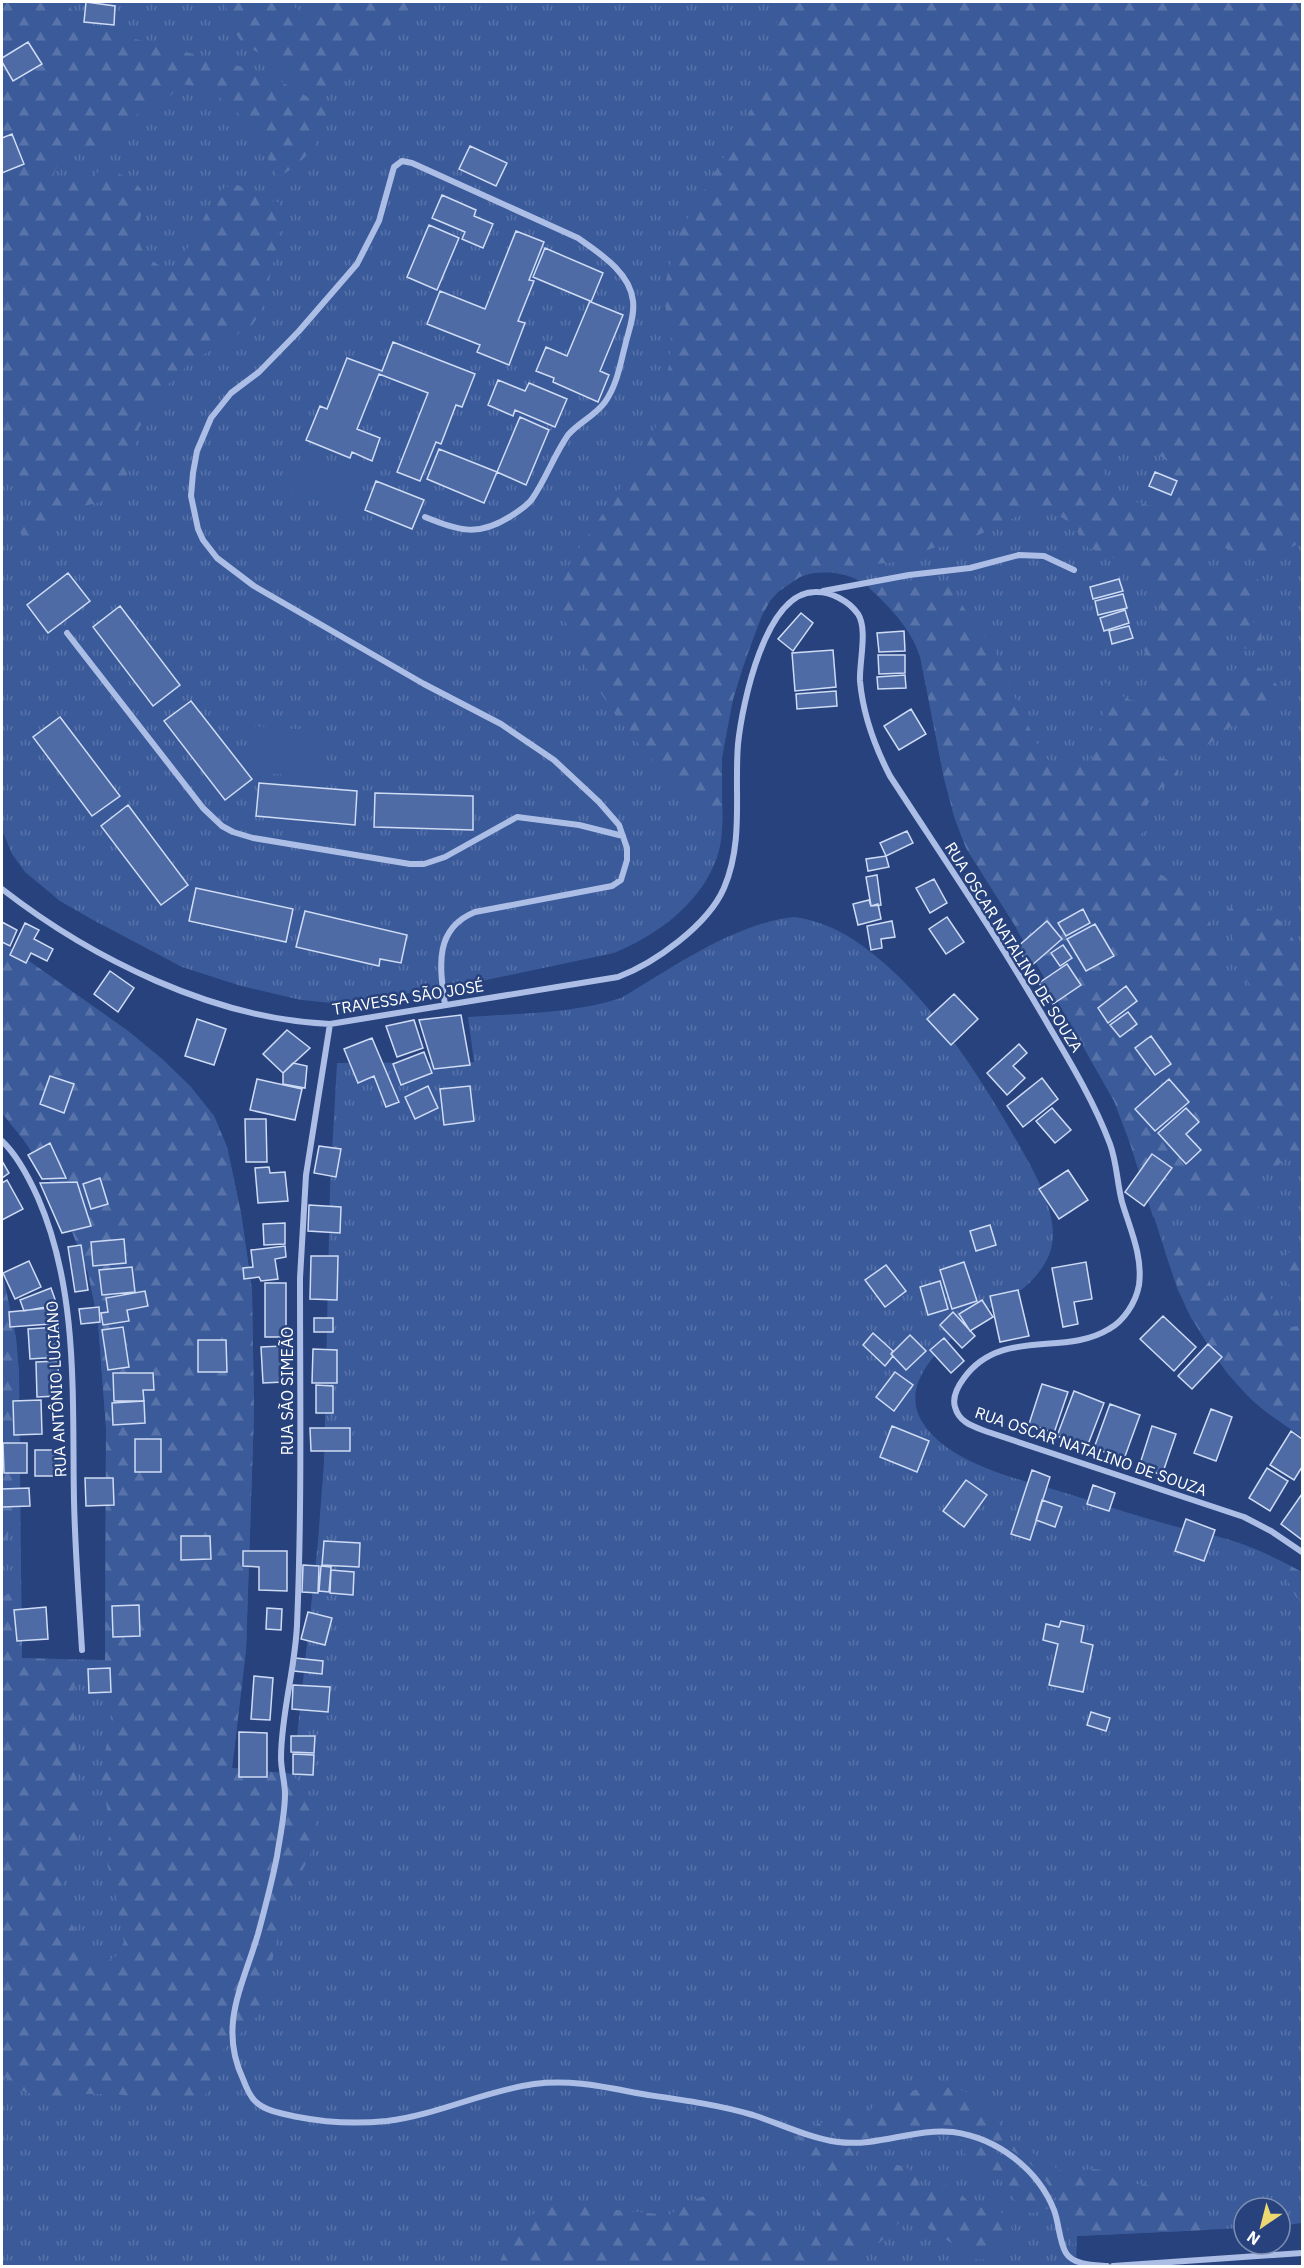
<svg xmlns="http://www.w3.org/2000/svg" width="1304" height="2268" font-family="'IBM Plex Sans',sans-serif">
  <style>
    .grass { fill: url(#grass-tufts) }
    .forest { fill: url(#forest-firs); fill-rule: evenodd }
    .pitch { fill: #3a5a9a }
    .building { fill: #4f6ba5; stroke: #cedbf4; stroke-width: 1.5 }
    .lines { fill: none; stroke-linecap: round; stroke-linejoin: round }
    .street { stroke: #acbee5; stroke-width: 6 }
    .labels { text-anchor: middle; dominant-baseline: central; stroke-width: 5; stroke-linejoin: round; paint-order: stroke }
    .street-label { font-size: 16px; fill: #fff; stroke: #27427d }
  </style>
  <defs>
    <pattern id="grass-tufts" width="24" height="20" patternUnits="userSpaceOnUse" patternTransform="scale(1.5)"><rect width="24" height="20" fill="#3a5a9a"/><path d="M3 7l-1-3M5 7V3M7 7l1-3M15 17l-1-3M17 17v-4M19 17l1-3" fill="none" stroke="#5873a9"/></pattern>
    <pattern id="forest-firs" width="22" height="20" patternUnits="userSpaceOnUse" patternTransform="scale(1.5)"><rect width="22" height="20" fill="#3a5a9a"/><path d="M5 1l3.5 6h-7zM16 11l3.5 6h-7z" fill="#5873a9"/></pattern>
  </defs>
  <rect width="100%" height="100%" fill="#27427d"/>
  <path class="grass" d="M2,2H1302V1437L1252,1400L1227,1373L1191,1318L1177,1288L1129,1140L1114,1101L1014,924L966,848L954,816L944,778L920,656C911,628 890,603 866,585C849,573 825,569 805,575C792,579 778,589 769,602C762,613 758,626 753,639C739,677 726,717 722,757C719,793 729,832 714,865C696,907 655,936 614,953L472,983L361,1001L332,1003L301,1000L241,986L182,967L93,920L60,901L25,872L12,854L2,830Z
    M794,917C816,920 836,928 854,940C881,958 907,983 927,1007C962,1049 991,1096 1018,1143C1032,1168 1048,1195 1052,1223C1054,1235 1053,1245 1049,1255C1044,1267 1035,1278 1026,1286C1018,1293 1007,1297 998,1303C965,1325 895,1374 921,1420C947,1465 1023,1480 1069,1494C1104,1505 1139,1517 1174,1526C1192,1531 1210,1534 1227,1539C1254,1547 1278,1559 1302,1572V2223L1280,2226V2208H1244V2228L1077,2236L1076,2266H2V1271L16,1338L19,1373L22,1658L105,1660L106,1428L98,1321L88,1273L64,1211L46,1173L23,1139L2,1113V942L128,1031L162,1059L190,1086L214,1116L227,1147L241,1213L252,1290L254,1412L246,1650L232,1768L293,1774L318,1541L324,1462L330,1188L337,1063L474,1062L468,1017C518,1013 573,1014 621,998C672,968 735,923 794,917Z"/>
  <path class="forest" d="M2,2H68L78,24L266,73L327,108C329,135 302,166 278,177C270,166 266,152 258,140C239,110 218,89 182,84L166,100L141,110L122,131L107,134C106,146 101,152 89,156L76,149C62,157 55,166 52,181C72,184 85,181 103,169C180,189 120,219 144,252C149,260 159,265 166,270L178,263L195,237L215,194L226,187L238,185L266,201L278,202L281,211L275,256L261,311L253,324L226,342L193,360L163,389L139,428L127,475L123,489L117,497L85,506H70L62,509L45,526L38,544L26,550C24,541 19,530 21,521C25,502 45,504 33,477L10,475L2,481Z
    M226,2H285L308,15L321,2H423L400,15L364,52L329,82L325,98L311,95L297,80L271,59L244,45L229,25Z
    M777,2H1302V542C1294,545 1286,551 1277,555C1257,563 1218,550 1205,533L1198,553L1205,572C1229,563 1245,564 1263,585L1261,600L1250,617L1261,632L1262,640L1257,648L1251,651L1244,648L1230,628L1224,629C1218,647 1229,655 1221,675C1228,674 1233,670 1239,667C1258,660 1269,674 1279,688C1272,714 1245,718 1225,730C1216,736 1211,746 1199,748C1185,751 1174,745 1161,745L1158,751L1161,758L1172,761L1178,771C1176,787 1162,783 1153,795C1137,816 1140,860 1163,876C1170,881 1180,882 1189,885C1193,903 1207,914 1213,930C1223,955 1220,997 1252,1004L1254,998L1240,964L1227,918L1228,910L1235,905C1276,908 1284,921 1302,955V1178L1297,1171L1290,1149C1284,1154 1284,1160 1279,1165C1276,1168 1256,1171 1250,1173L1248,1181C1255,1189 1259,1195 1259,1207C1225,1243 1218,1188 1183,1198C1175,1215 1175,1224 1153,1217L1129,1140L1114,1101L1014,924L966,848L954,816L944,778L920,656C910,628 891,608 869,588L946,582L1001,661L1011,689L1039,748L1046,758L1052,763L1060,766L1084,764L1093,757L1107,697L1103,683C1113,684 1117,694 1126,698C1133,702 1138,701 1143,696C1163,676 1150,667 1142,645C1148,634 1157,631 1161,623C1169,604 1143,595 1145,571L1089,548L1081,539L1074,525L1051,511L1034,506L1003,524L956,545L933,548L896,562L865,565L846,575L830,572L812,573L800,577L778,592L770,601L761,617L743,666L733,699L722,758V824L656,764L618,719L591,678L565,621L559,595L565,573L574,556L639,461L655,429L669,366L671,336L665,304V284L671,261L680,231L746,120L777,54ZM1137,448L1150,449L1166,460L1159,505C1142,509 1110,491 1105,475C1103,471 1103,465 1102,461L1121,450Z
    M2,942L128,1031L162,1059L190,1086L214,1116L227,1147L241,1213L252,1290L254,1412L246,1650L232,1768L293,1774L313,1806L316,1831L309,1858L284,1904L264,2001L255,2019L221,2052L206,2094L194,2102L151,2100L117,2094H81L60,2098L39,2096L23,2091L2,2075V1598L13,1590L21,1588L22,1658L76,1660L73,1710L77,1738L73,1770L87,1803L75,1851L61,1890L70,1921L92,1960L99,1966L118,1955L124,1942L116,1897L106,1859L110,1828L105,1796L100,1780L106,1747L114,1722L105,1660L106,1428L98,1321L88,1273L64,1211L46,1173L23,1139L2,1113Z
    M1178,1246L1193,1249L1198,1255L1201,1272L1206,1281L1217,1287L1227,1301L1235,1304L1259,1290H1267L1282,1320L1292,1327L1302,1325V1437C1285,1425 1265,1413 1250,1398C1209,1357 1184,1307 1165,1252Z
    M1302,1246V1296L1285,1281L1284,1257L1293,1249Z
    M2,1271L16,1338L19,1373L20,1525L8,1534L7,1556L2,1555Z
    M1277,1559L1302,1572V1601L1296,1597L1287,1579L1277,1568Z
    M927,2086C938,2087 950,2087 961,2090C982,2096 1002,2117 1003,2138L1023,2147L1061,2171C1087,2177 1095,2155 1120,2186C1168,2176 1175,2207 1208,2230L1077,2236L1076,2249C1067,2239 1068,2228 1064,2216C1058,2201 1049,2183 1039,2172C1017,2148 965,2122 933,2125C908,2126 885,2137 861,2139C844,2140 827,2135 812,2129L816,2125L828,2120L855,2118L888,2099Z
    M792,2132C817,2145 826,2148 854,2148L856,2154L855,2167L863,2175L876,2179L889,2165C908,2163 916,2174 922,2190C926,2189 932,2186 936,2185C952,2183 967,2198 974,2210C978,2209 983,2206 988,2206C1001,2206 1019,2229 1010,2241C1004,2249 990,2255 982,2260L975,2259C962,2251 917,2217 905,2220C895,2223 889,2235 880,2242C868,2250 857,2256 846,2266H498C510,2238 522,2214 553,2204L669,2215L693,2200L707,2195L738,2203L780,2229L799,2232L807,2228L818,2214L822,2205V2195L820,2184L810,2163L804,2146Z
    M956,2139C1000,2148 1029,2168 1049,2208L1035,2213L1020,2211L1017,2202L1006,2189L995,2170L987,2174H975C970,2161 963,2151 956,2139Z"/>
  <path class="pitch" d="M304,452L366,476L352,513L289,489Z
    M250,726L325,731L322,777L248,772Z"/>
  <path class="building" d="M86,2L115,6L114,25L84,22Z
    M28,42L42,64L13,81L2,62V58Z
    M12,134L24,164L2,173V138Z
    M470,146L507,163L496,186L459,169Z
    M442,195L476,210L474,216L493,224L483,248L462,239L465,232L432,218Z
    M429,225L459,238L437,290L407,277Z
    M516,231L544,242L529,280L534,281L518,321L525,323L509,365L477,352L480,345L427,324L440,291L485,309Z
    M545,248L603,273L591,302L623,315L600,371L609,375L598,402L553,382L554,378L536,371L546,347L567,356L590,301L533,277Z
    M393,342L475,374L462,407L456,405L441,444L436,442L420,481L397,472L428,393L379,374L357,429L380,438L372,461L352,452L350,458L306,440L320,406L327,409L347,358L382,371Z
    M498,380L525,391L529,383L567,399L555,427L515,410L513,416L488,405Z
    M520,417L549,430L526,485L497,472Z
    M439,449L497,472L484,503L427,479Z
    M1155,472L1177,481L1171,495L1149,486Z
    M376,481L424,500L412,529L365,510Z
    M68,573L90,601L48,633L27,605Z
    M1119,579L1123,591L1093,599L1090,587Z
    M1123,594L1127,608L1098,615L1095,601Z
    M120,606L180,685L153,706L93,627Z
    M1125,610L1129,623L1104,631L1100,618Z
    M801,613L813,623L793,651L778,639Z
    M1129,626L1133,638L1112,644L1109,631Z
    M904,631L905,651L879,652L877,633Z
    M833,650L836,687L795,691L792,653Z
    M878,655H905V673L879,674Z
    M905,675L906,688L878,689L877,677Z
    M836,691L837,706L797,709L796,694Z
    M191,701L252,779L225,800L164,721Z
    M911,709L926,734L899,750L884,726Z
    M60,717L120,796L92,816L33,737Z
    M259,783L357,791L355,825L256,816Z
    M375,793L473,796V830L374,827Z
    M128,805L188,885L161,905L101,826Z
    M907,831L913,843L886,856L880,843Z
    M886,856L889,867L868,871L866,859Z
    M877,875L881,905L871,906L866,877Z
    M934,879L947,903L930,913L916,888Z
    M196,888L293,909L286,942L189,921Z
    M869,900L871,906L878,904L881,919L858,925L853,904Z
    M1083,909L1090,923L1066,936L1058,923Z
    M305,911L407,935L401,963L380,959L379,966L296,947Z
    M947,917L964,942L946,954L929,929Z
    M892,921L895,937L881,939L882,948L871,950L867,926Z
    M1047,921L1062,939L1031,966L1016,948Z
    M2,922L17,930L10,946L2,942Z
    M25,923L39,930L34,939L53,949L47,961L31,953L26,963L10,955Z
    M1095,924L1114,956L1086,971L1067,939Z
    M1063,945L1072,958L1060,966L1051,953Z
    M1067,964L1081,985L1053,1004L1039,983Z
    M110,971L134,988L118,1012L94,994Z
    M1126,986L1137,1001L1108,1023L1098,1008Z
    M954,994L978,1019L951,1045L927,1019Z
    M1128,1012L1137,1024L1120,1037L1110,1025Z
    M461,1015L470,1065L434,1069L419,1020Z
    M197,1019L226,1029L214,1065L185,1056Z
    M414,1020L423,1048L397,1057L386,1026Z
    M287,1030L310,1048L283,1073L263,1054Z
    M1151,1036L1171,1064L1155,1075L1135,1048Z
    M372,1038L399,1102L386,1107L374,1076L358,1083L344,1049Z
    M1019,1044L1027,1053L1013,1066L1025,1078L1007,1095L987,1073Z
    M424,1052L432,1073L401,1085L393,1064Z
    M293,1063L307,1066L305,1088L283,1084V1073Z
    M50,1076L74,1084L64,1113L40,1104Z
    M1042,1078L1058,1099L1023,1127L1007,1106Z
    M257,1079L302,1089L295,1120L250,1110Z
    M1169,1079L1189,1102L1155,1131L1135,1109Z
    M428,1086L438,1108L415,1119L405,1097Z
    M470,1086L474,1121L444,1125L440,1089Z
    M1052,1108L1071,1130L1055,1143L1036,1121Z
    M1186,1108L1199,1122L1186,1134L1201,1150L1186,1164L1158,1133Z
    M245,1119H266L267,1162H246Z
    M50,1143L66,1178L42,1179L28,1155Z
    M319,1146L341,1149L336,1177L314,1173Z
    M1152,1154L1172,1168L1144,1206L1125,1192Z
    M2,1161L9,1173L2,1178Z
    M269,1167L270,1173L285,1172L288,1201L258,1203L255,1168Z
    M1068,1170L1088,1200L1059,1219L1039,1189Z
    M100,1178L108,1204L91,1209L83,1184Z
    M7,1180L23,1209L2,1220V1183Z
    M77,1182L91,1226L62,1233L40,1183Z
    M309,1205L341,1207L340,1233L308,1231Z
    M285,1223V1244L264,1245L263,1224Z
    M990,1225L996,1245L976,1251L970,1231Z
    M124,1239L126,1263L93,1266L91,1242Z
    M81,1245L88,1290L75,1292L68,1247Z
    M285,1246L286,1257L275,1259L278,1279L261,1281L259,1277L244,1279L243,1268L253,1267L251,1250Z
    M311,1256H338L337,1300L310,1299Z
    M29,1261L41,1287L15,1299L3,1273Z
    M964,1262L977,1301L952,1309L940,1270Z
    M1086,1262L1092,1299L1074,1302L1078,1324L1063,1327L1052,1268Z
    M886,1265L906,1291L885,1307L865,1280Z
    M132,1267L135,1292L102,1295L99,1270Z
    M940,1281L948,1309L928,1315L920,1287Z
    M265,1283H286V1337H265Z
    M51,1288L57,1305L24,1311L20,1300Z
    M1018,1290L1029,1336L1000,1342L990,1296Z
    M145,1291L148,1306L127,1310L129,1321L103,1325L101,1313L108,1312L106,1298Z
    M982,1300L993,1317L970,1331L959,1314Z
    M99,1307L100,1322L81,1324L79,1309Z
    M49,1308L50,1324L10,1327L9,1312Z
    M953,1312L975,1336L962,1348L940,1325Z
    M1163,1316L1196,1347L1174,1371L1140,1339Z
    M314,1318H333V1332H314Z
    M58,1327L60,1357L30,1359L28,1329Z
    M123,1327L129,1367L108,1370L102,1330Z
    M873,1333L893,1351L891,1354L893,1356L885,1366L863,1345Z
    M910,1335L926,1351L906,1370L891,1354Z
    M944,1338L964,1361L951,1373L930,1350Z
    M198,1340H226L227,1372H198Z
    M1208,1344L1222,1357L1192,1389L1178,1376Z
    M282,1346L284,1382L263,1383L261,1347Z
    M313,1349L337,1350V1383H312Z
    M58,1361L59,1396L37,1397L36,1362Z
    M895,1372L913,1385L894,1411L876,1397Z
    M113,1373H153L154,1390H143L144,1401H114Z
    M1042,1384L1068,1392L1054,1433L1029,1424Z
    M316,1385L333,1386V1413H316Z
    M1074,1391L1104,1403L1087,1447L1057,1436Z
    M41,1400L42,1434L14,1435L13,1401Z
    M144,1401L145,1423L113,1425L112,1403Z
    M1110,1404L1140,1415L1124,1459L1094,1448Z
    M1211,1409L1232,1417L1216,1461L1194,1453Z
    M892,1426L929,1441L917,1472L880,1457Z
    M1152,1426L1176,1434L1162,1475L1139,1467Z
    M310,1428H350V1451H311Z
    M1291,1431L1302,1439V1467L1294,1480L1270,1465Z
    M135,1439H161V1472H135Z
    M3,1443H27V1473H4Z
    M35,1450H59L60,1476H35Z
    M1267,1468L1288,1481L1270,1511L1249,1498Z
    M1032,1470L1050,1477L1030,1540L1011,1534Z
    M85,1478H113L114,1505L86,1506Z
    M966,1480L987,1495L964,1527L943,1511Z
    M1093,1485L1115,1493L1109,1511L1087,1504Z
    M29,1488L30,1506L2,1507V1489Z
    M1302,1494V1537L1301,1539L1281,1524Z
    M1042,1500L1062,1507L1055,1527L1036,1520Z
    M1186,1519L1215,1530L1204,1561L1175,1551Z
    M181,1536H210L211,1559L181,1560Z
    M324,1541L360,1543L359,1567L322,1565Z
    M243,1551H287V1591L259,1590V1567L243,1566Z
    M303,1565L319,1566L318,1593L302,1592Z
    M321,1566L331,1567L329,1592L319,1591Z
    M331,1570L354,1572L353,1595L330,1593Z
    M139,1605L140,1636L113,1637L112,1606Z
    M46,1607L48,1639L17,1641L14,1610Z
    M267,1608L282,1609L281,1630L266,1629Z
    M308,1612L332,1618L325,1645L301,1639Z
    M1061,1621L1084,1626L1081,1642L1093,1645L1083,1692L1049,1685L1058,1644L1043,1640L1046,1624L1059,1627Z
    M295,1658L323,1661L322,1674L294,1671Z
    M110,1668L111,1692L89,1693L88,1669Z
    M254,1676L273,1678L270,1720L251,1719Z
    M293,1685L330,1687L328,1712L292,1709Z
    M1091,1712L1110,1718L1106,1731L1087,1725Z
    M239,1732L267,1733V1777H239Z
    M291,1736H315L314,1753L291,1752Z
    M293,1754L314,1755L313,1775L293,1774Z"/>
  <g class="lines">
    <path class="street" d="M425,517C460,531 478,537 511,516C519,511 527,506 532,499C546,479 554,455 568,435C579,422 595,416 605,402C617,385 620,365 625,346C628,332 635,316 633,301C630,272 599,253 578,238L412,163L402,161L394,167L379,221L357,264L299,331L259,372L231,393L211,418L197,451L193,473L191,496L198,529L203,540L217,558L254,586L424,684L501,724L554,760L599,802L619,825L627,848V860L621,880L612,886L475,912C433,929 440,968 445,1005
      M823,591L909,575L970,568L1019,555L1044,556L1074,570
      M67,633L203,808L222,826L233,832L253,838L410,864H424L445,857L517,817L579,825L623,836
      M2,889C92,959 214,1019 330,1024L618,977C655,963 708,925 724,888C744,841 734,793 738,744C742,705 765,592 815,592C830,591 849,601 858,614C868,629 859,663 860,681C863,715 875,747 890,776C944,859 1001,942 1050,1028C1072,1065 1095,1104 1110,1144C1117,1163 1117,1183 1122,1202C1130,1229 1143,1256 1139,1285C1136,1302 1124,1321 1109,1329C1064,1357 1001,1327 964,1378C958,1386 952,1397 955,1407C959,1422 972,1426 985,1431L1244,1517L1271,1531L1302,1552
      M330,1024L306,1175L300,1278C300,1394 302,1510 297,1625C295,1670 281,1714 281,1758C281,1770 285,1782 285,1794C285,1814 280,1836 277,1856C272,1882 265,1908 258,1934C243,1985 218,2026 243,2079C246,2087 250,2097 256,2102C267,2112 285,2114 298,2117C328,2123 356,2124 387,2121C437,2115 484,2091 534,2084C575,2079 608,2088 648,2095C683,2100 719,2105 753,2115C781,2124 809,2138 838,2142C879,2147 914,2128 953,2132C997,2138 1038,2169 1054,2210C1059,2223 1059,2241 1066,2253C1073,2265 1094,2265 1107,2266
      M2,1141C18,1156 29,1178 38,1198C79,1292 72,1399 74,1500C75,1550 79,1600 82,1650
      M1113,2266L1302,2253"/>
  </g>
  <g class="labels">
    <g class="street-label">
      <text transform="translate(1014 947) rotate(58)">RUA OSCAR NATALINO DE SOUZA</text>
      <text transform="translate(408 997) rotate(-9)">TRAVESSA SÃO JOSÉ</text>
      <text transform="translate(56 1389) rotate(-93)">RUA ANTÔNIO LUCIANO</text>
      <text transform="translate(287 1391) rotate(-90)">RUA SÃO SIMEÃO</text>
      <text transform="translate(1091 1451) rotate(19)">RUA OSCAR NATALINO DE SOUZA</text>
    </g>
  </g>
  <rect width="1304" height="2268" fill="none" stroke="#ffffff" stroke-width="6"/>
  <g transform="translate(1262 2226) rotate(215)"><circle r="28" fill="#27427d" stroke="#7d8eb1" stroke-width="1.5"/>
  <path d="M0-4.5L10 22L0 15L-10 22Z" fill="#edd871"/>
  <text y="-9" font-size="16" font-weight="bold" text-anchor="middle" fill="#ffffff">N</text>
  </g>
</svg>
